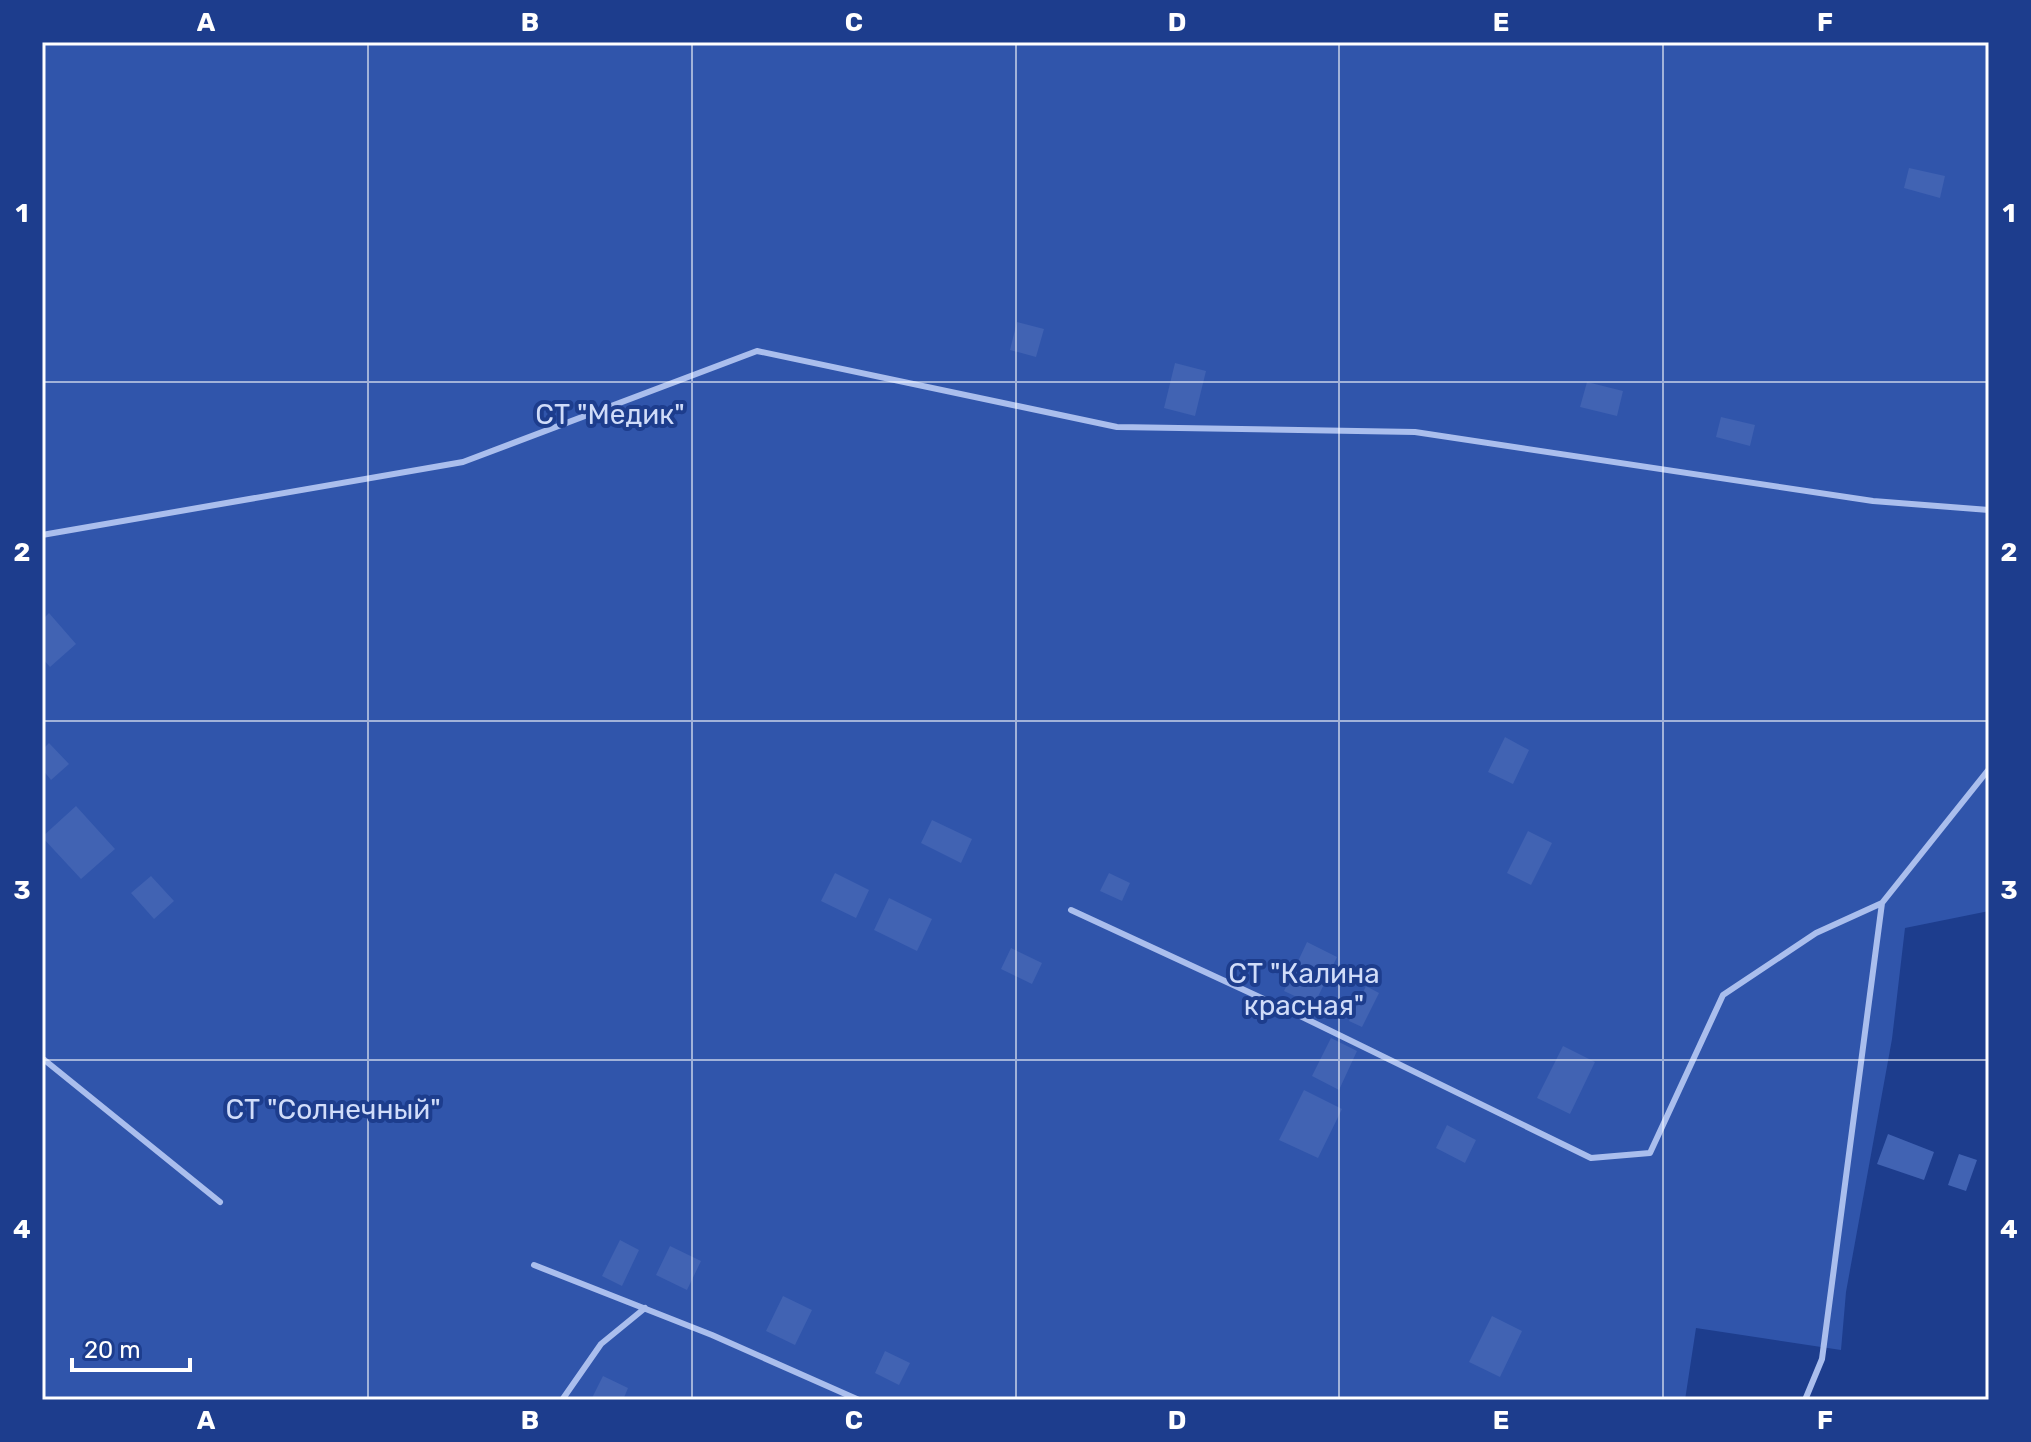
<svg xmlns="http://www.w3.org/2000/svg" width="2031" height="1442" font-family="Rubik,sans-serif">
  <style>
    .green { fill: #3055ab }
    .building { fill: #4163b3 }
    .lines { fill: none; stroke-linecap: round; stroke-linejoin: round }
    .service { stroke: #aabeed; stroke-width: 6 }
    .grid { fill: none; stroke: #fff; stroke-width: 2; stroke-opacity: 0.55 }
    .labels { text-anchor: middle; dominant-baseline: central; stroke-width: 8; stroke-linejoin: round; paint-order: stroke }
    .park-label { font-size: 28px; fill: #d0dcf9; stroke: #1d3d8d }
    .neatline { fill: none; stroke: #fff; stroke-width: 3 }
    .grid-label { font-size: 26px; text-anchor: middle; font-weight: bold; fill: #fff }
  </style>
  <rect width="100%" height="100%" fill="#1d3d8d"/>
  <path class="green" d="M42,42H1989V911L1905,928L1892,1039L1846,1292L1841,1350L1696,1328L1685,1400H42Z"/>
  <path class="building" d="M1909,168L1945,176L1940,198L1904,188Z
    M1017,322L1044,329L1036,357L1010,350Z
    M1175,363L1206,371L1195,416L1164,408Z
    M1587,382L1623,391L1617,416L1580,407Z
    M1721,417L1755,425L1750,446L1716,437Z
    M49,613L76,644L50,667L42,658V620Z
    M1505,737L1529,750L1513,784L1488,772Z
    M49,743L69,764L51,780L42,769V750Z
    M76,806L115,849L81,879L42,837Z
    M932,820L972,839L961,863L921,843Z
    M1528,831L1552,843L1531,885L1507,873Z
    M835,873L869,890L856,918L821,901Z
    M1109,873L1130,883L1122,901L1100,891Z
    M151,876L174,901L154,919L131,893Z
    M889,898L932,919L917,951L874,930Z
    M1307,942L1337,957L1314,1005L1284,991Z
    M1011,948L1042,963L1032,984L1001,969Z
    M1366,986L1379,993L1362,1027L1349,1021Z
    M1331,1038L1357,1051L1339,1090L1312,1076Z
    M1563,1046L1595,1062L1570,1114L1537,1098Z
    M1304,1090L1342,1109L1318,1158L1279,1140Z
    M1447,1125L1476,1140L1465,1163L1436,1148Z
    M1888,1134L1934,1152L1924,1180L1877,1164Z
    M1959,1154L1977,1160L1966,1191L1948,1185Z
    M620,1240L639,1250L622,1286L602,1276Z
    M670,1246L701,1261L687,1290L656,1275Z
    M783,1296L812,1310L795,1345L766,1331Z
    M1492,1316L1522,1331L1500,1377L1469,1362Z
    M885,1351L910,1363L899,1385L875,1373Z
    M603,1376L628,1388L623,1400H591Z"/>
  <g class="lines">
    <path class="service" d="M42,535L463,462L757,351L1117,427L1415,432L1873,501L1989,510
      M1071,910L1294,1013L1591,1158L1650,1153L1723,995L1816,933L1882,903
      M42,1058L220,1202
      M534,1265L712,1335L859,1400
      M562,1400L601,1344L645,1308
      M1805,1400L1822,1359L1882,903L1989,769"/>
  </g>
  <path class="grid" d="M368,42V1400M692,42V1400M1016,42V1400M1339,42V1400M1663,42V1400M42,382H1989M42,721H1989M42,1060H1989"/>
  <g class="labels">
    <g class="park-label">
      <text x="610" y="414">СТ "Медик"</text>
      <text x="1304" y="973">СТ "Калина<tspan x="1304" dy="32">красная"</tspan></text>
      <text x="333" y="1109">СТ "Солнечный"</text>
    </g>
  </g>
  <rect width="2031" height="1442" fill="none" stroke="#1d3d8d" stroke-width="88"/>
  <path d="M72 1358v12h118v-12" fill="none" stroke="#ffffff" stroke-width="4"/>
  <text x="84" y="1358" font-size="24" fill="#ffffff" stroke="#1d3d8d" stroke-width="6" paint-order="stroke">20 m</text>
  <rect x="44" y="44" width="1943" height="1354" class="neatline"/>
  <g class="grid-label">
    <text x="206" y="31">A</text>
    <text x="530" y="31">B</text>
    <text x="854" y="31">C</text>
    <text x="1177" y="31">D</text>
    <text x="1501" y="31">E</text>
    <text x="1825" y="31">F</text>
    <text x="22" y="222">1</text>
    <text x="2009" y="222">1</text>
    <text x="22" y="561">2</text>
    <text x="2009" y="561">2</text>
    <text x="22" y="899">3</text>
    <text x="2009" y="899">3</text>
    <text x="22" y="1238">4</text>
    <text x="2009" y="1238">4</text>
    <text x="206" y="1429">A</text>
    <text x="530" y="1429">B</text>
    <text x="854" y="1429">C</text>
    <text x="1177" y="1429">D</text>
    <text x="1501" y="1429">E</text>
    <text x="1825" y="1429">F</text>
  </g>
</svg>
